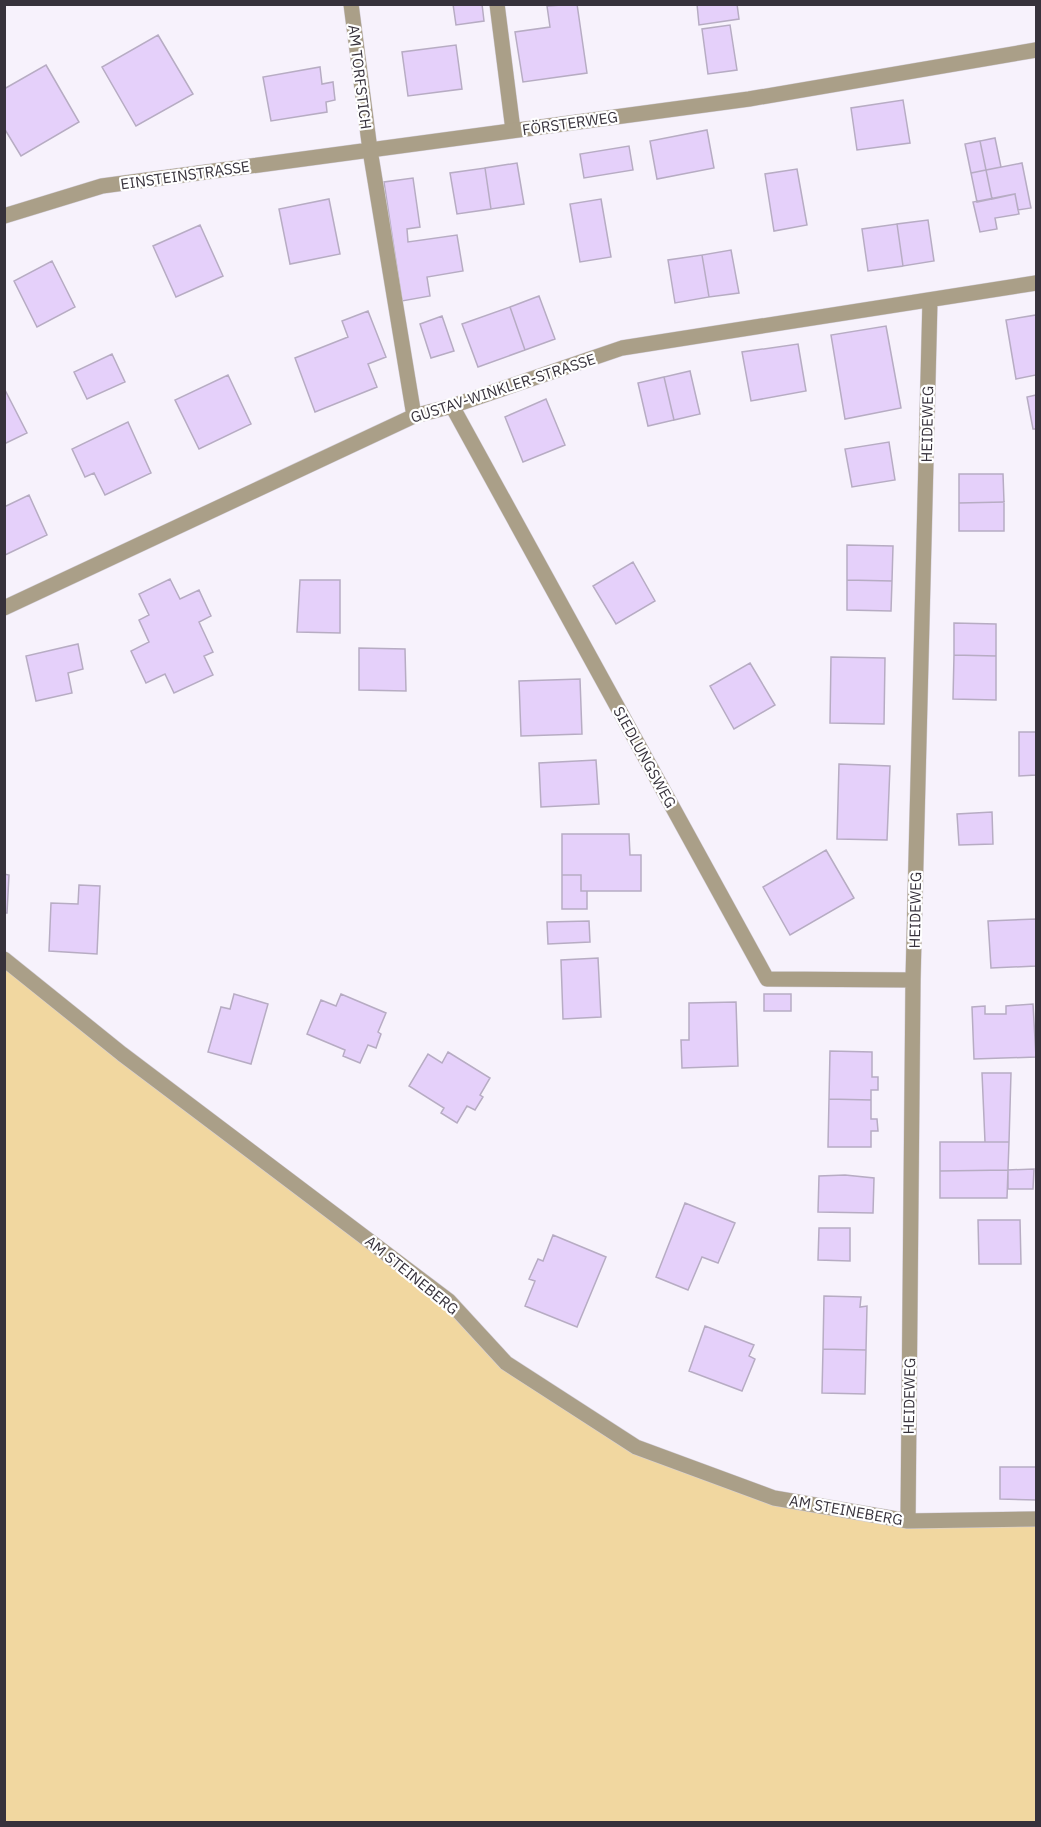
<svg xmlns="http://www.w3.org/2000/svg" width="1041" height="1827" font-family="'IBM Plex Sans',sans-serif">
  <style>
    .green { fill: #f1d7a0 }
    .building { fill: #e5d0fa; stroke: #b7acc3; stroke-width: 1.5 }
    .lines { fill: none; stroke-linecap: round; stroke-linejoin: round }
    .lane-casing { stroke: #d4cfd9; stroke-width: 16 }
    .street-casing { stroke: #d4cfd9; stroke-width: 16 }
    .lane { stroke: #aa9f88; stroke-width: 15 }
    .street { stroke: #aa9f88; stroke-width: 15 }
    .labels { text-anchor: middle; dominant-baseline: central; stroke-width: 4.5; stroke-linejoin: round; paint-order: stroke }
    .street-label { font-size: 15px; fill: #37323c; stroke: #fff }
  </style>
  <rect width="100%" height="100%" fill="#f7f2fc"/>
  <path class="green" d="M4,959L449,1301L506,1363L636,1447L774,1498L908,1521L1036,1519V1822H5Z"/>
  <path class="building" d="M453,4H482L484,21L456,25Z
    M577,4L587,73L523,82L515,32L550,27L547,6Z
    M697,4H737L739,19L699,25Z
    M730,25L737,70L708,74L702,29Z
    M158,35L193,94L136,126L102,67Z
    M456,45L462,89L408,96L402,52Z
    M46,65L79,122L21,156L4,128V89Z
    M320,67L322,84L333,82L335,100L326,102L327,112L271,121L263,77Z
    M903,100L910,143L857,150L851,108Z
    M707,130L714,168L657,179L650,141Z
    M995,138L1001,167L986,170L980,141Z
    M980,141L986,170L971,173L965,144Z
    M629,146L633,170L584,178L580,154Z
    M517,163L524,204L491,209L485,168Z
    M1022,163L1031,208L1018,210L1015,194L992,199L986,170Z
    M485,168L491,209L457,214L450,173Z
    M797,169L807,225L774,231L765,174Z
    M986,170L992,199L977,202L971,173Z
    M413,178L420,227L407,229L408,242L457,235L463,271L427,277L430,296L402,301L384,182Z
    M1015,194L1019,214L995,218L997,229L980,232L973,202Z
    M329,199L340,254L290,264L279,209Z
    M601,199L611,257L580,262L570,204Z
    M928,220L934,261L903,266L897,224Z
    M897,224L903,266L868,271L862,229Z
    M200,225L223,276L176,297L153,246Z
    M731,250L739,293L709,297L702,255Z
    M702,255L709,297L675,303L668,260Z
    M52,261L75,307L37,327L14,281Z
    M539,296L555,339L525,350L510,307Z
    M510,307L525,350L478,367L462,324Z
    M368,311L386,357L368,364L377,387L315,412L295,358L348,337L342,321Z
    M1036,315V375L1016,379L1006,320Z
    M442,316L454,351L431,358L420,324Z
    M886,326L901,408L845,419L831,335Z
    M798,344L806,391L751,401L742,352Z
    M112,354L125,382L87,399L74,372Z
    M690,371L700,414L674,420L664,377Z
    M228,375L251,424L199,449L175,400Z
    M664,377L674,420L648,426L638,383Z
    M4,388L27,433L4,444Z
    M1036,395V429H1033L1027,397Z
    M546,399L565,445L523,462L505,417Z
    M128,422L151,473L105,495L94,473L85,477L72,449Z
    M889,442L895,480L852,487L845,449Z
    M959,474H1003L1004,502L959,503Z
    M29,495L47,535L5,555L4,507Z
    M1004,502V531H959V503Z
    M847,545L893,546L892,581L847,580Z
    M633,562L655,601L616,624L593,586Z
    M170,579L180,599L199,590L211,616L199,622L213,652L204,656L213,675L174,693L165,674L146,683L131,651L149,642L139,620L149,615L139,594Z
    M300,580H340V633L297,632Z
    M847,580L892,581L891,611L847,610Z
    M954,623L996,624V656L954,655Z
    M78,644L83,669L68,673L72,693L36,701L26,656Z
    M359,648L405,649L406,691L359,690Z
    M954,655L996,656V700L953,699Z
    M831,657L885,658L884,724L830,723Z
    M750,663L775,705L734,729L710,686Z
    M580,679L582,734L521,736L519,681Z
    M1019,732H1036V775L1019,776Z
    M596,760L599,804L541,807L539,763Z
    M839,764L890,766L887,840L837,839Z
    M992,812L993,844L959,845L957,814Z
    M562,834H629L630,855H641V891H581V875H562Z
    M826,850L854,898L790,935L763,887Z
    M4,874L9,875L7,913H4Z
    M562,875H581V891H587V909H562Z
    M79,885L100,886L97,954L49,951L51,903L78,904Z
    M1036,919V966L991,968L988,921Z
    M589,921L590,942L548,944L547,922Z
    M598,958L601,1017L563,1019L561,960Z
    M234,994L268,1004L251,1064L208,1052L221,1007L230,1009Z
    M341,994L386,1013L378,1032L381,1034L376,1048L368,1045L360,1063L343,1056L345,1050L307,1034L321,1000L336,1006Z
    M764,994H791V1011H764Z
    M736,1002L738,1066L682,1068L681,1040H689V1003Z
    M1033,1004L1036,1057L974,1059L972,1007L985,1006V1014H1006V1006Z
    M830,1051L872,1052V1077H878V1090H871V1100L829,1099Z
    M448,1052L490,1078L480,1095L483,1097L475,1110L467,1106L457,1123L441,1113L444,1108L409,1086L428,1054L442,1063Z
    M982,1073H1011L1009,1142H985Z
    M829,1099L871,1100V1119H877L878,1131H871V1147H828Z
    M940,1142H1009L1008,1170L940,1171Z
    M1034,1169L1033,1189H1008V1170Z
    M1008,1170L1007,1198H940V1171Z
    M845,1175L874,1178L873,1213L818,1212L819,1176Z
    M685,1203L735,1223L718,1263L702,1257L688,1290L656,1277Z
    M978,1220H1020L1021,1264H979Z
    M819,1228H850V1261L818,1260Z
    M553,1235L606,1257L577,1327L525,1306L535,1281L529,1279L538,1259L543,1261Z
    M824,1296L861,1297L860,1307L867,1306L866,1350L823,1349Z
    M705,1326L754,1345L749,1356L755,1359L742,1391L689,1371Z
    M823,1349L866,1350L865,1394L822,1393Z
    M1000,1467H1036V1500L1000,1499Z"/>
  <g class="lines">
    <g class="lane-casing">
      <path id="lane" d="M497,4L513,130"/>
    </g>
    <g class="street-casing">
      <path id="street" d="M351,4L370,150L414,416
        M4,216L102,186L749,99L1036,50
        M452,406L767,979L913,980
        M4,608L414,416L452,406L622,348L1036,283
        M4,959L122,1054L449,1301L506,1363L636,1447L774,1498L908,1521L1036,1519
        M908,1521L913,980L930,300"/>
    </g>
    <use href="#lane" class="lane"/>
    <use href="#street" class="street"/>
  </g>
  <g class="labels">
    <g class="street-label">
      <text transform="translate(360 77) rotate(83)">AM TORFSTICH</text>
      <text transform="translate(570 123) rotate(-8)">FÖRSTERWEG</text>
      <text transform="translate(185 175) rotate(-8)">EINSTEINSTRASSE</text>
      <text transform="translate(503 388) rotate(-18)">GUSTAV-WINKLER-STRASSE</text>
      <text transform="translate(927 424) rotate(-89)">HEIDEWEG</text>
      <text transform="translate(645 757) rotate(61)">SIEDLUNGSWEG</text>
      <text transform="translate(915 910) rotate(-89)">HEIDEWEG</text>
      <text transform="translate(412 1275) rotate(39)">AM STEINEBERG</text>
      <text transform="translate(909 1396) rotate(-89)">HEIDEWEG</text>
      <text transform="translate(846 1510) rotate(10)">AM STEINEBERG</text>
    </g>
  </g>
  <rect width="1041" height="1827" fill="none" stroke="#37323c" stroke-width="12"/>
</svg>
